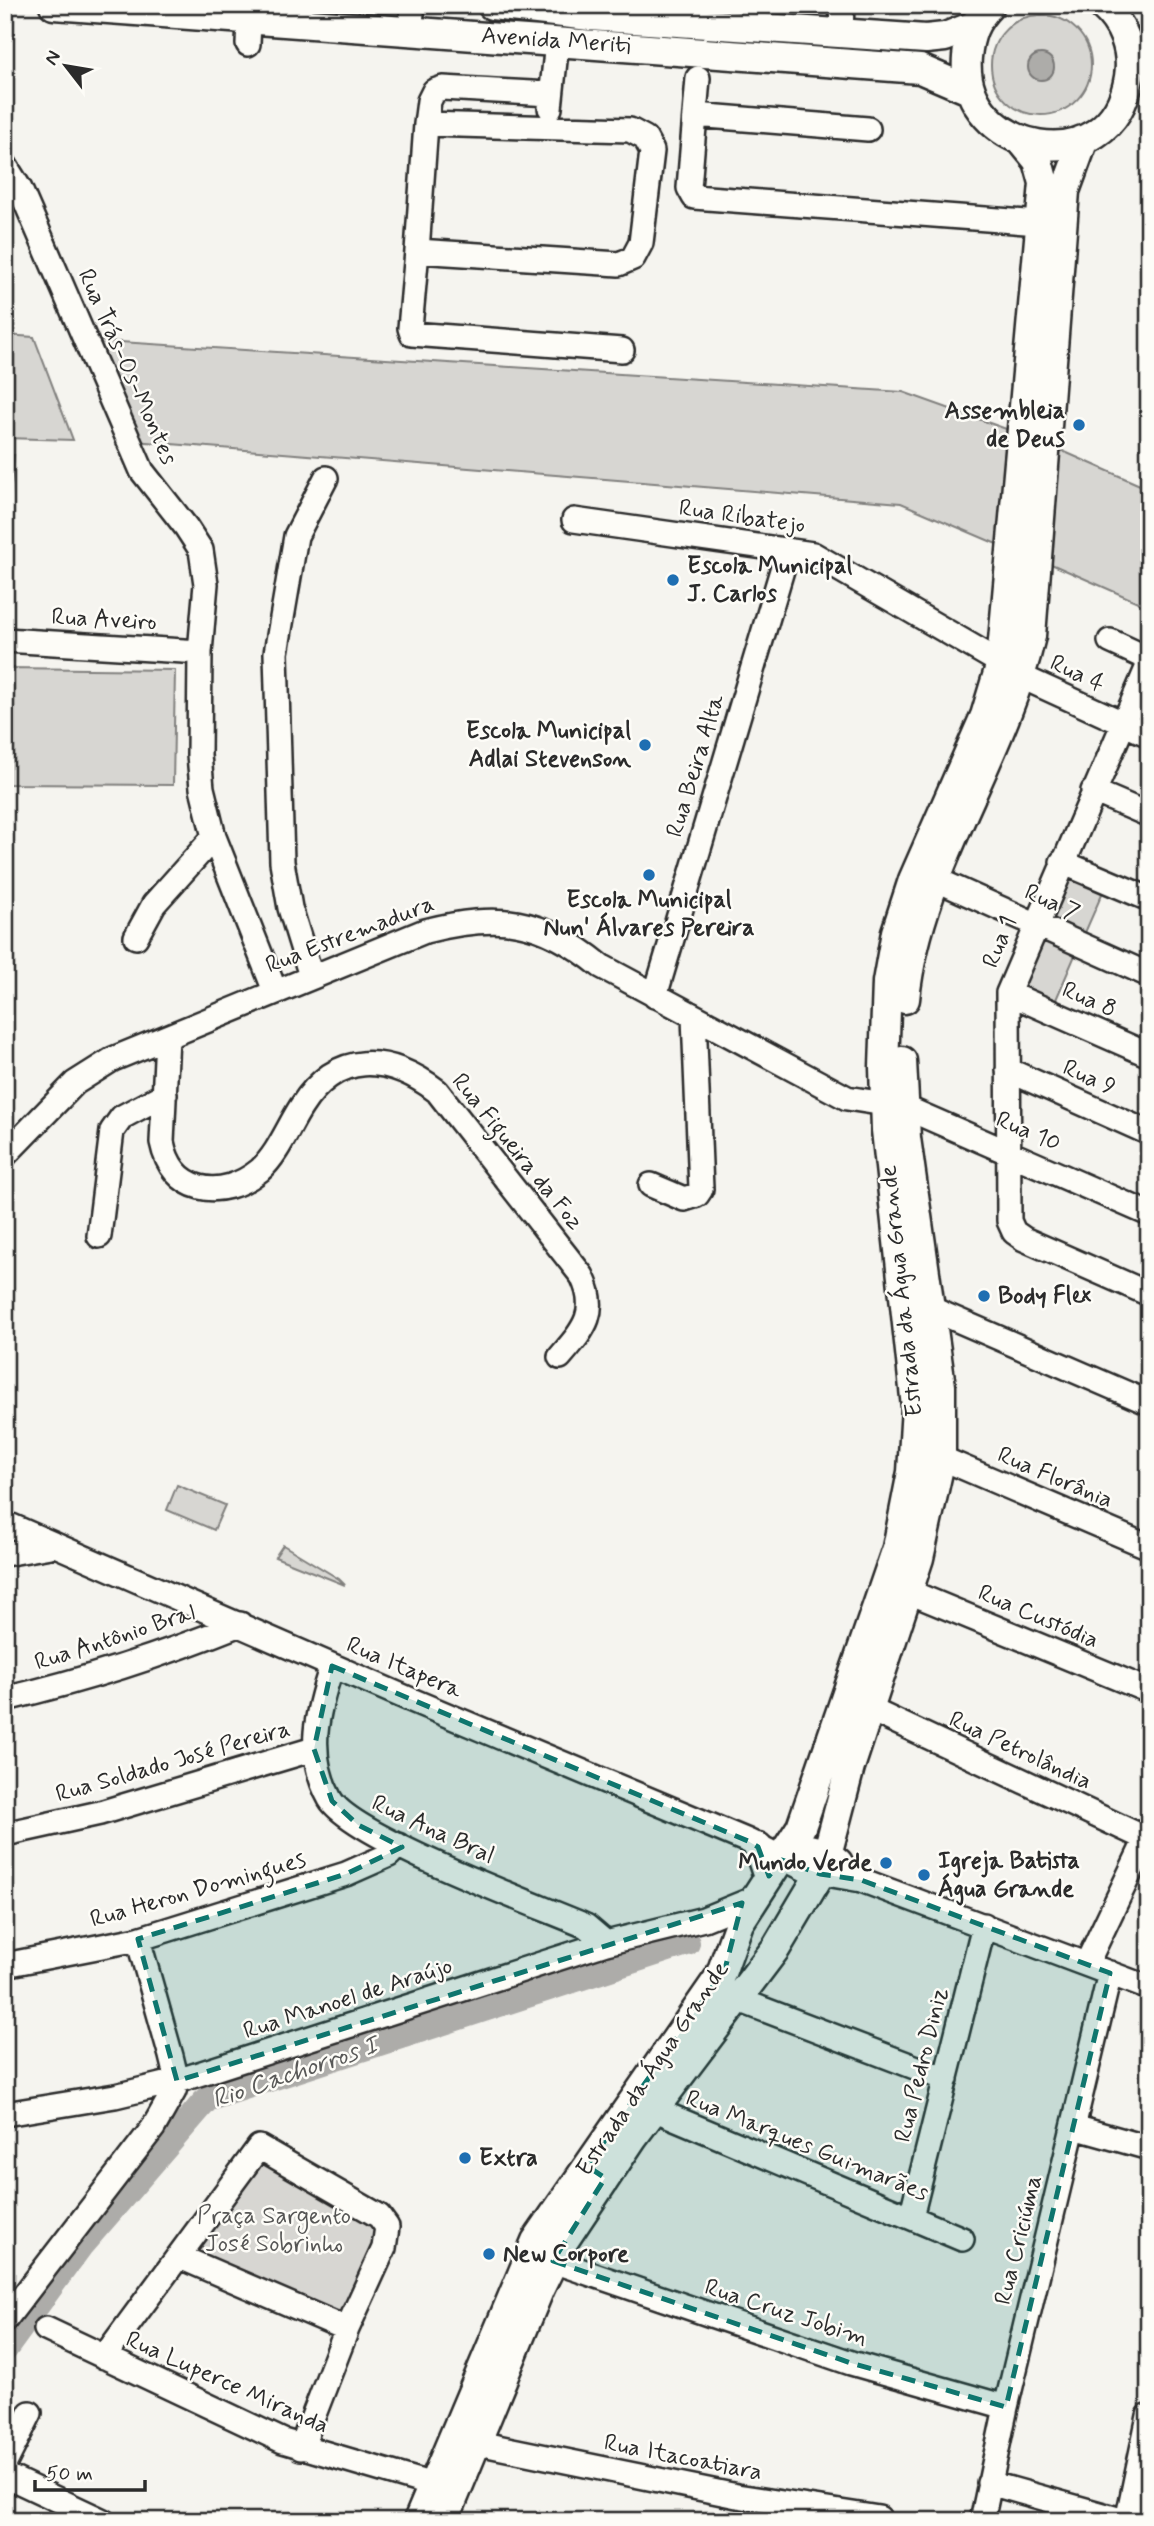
<svg xmlns="http://www.w3.org/2000/svg" width="1154" height="2526" font-family="Mynerve,sans-serif">
  <style>
    .green { fill: #d7d6d2; stroke: #81807e; stroke-width: 2 }
    .water { fill: #adaca9; stroke: #797877; stroke-width: 2 }
    .lines { fill: none; stroke-linecap: round; stroke-linejoin: round }
    .river { stroke: #adaca9; stroke-width: 26 }
    .minor-casing { stroke: #2b2b2b; stroke-width: 28 }
    .major-casing { stroke: #2b2b2b; stroke-width: 33 }
    .minor { stroke: #fdfcf7; stroke-width: 23 }
    .major { stroke: #fdfcf7; stroke-width: 28 }
    .marked { fill: #0f766e; fill-opacity: 0.2; stroke: #0f766e; stroke-width: 5; stroke-dasharray: 14 9; stroke-linejoin: round }
    .poi-dot { fill: #1f6fb2; stroke: #fdfcf7; stroke-width: 2.5 }
    .labels { text-anchor: middle; dominant-baseline: central; stroke-width: 5; stroke-linejoin: round; paint-order: stroke }
    .street-label { font-size: 24px; fill: #2b2b2b; stroke: #fdfcf7 }
    .poi-label { font-size: 24px; font-weight: bold; fill: #2b2b2b; stroke: #fdfcf7; text-anchor: start }
    .park-label { font-size: 24px; fill: #565655; stroke: #fdfcf7 }
    .water-label { font-size: 26px; font-style: italic; fill: #585857; stroke: #fdfcf7 }
  </style>
  <rect width="100%" height="100%" fill="#f5f4ef"/>
  <filter id="ink" filterUnits="userSpaceOnUse"><feTurbulence type="fractalNoise" baseFrequency=".0143" numOctaves="2"/><feDisplacementMap in="SourceGraphic" scale="14" xChannelSelector="R" yChannelSelector="G"/><feConvolveMatrix kernelMatrix="1 2 1 2 8 2 1 2 1" color-interpolation-filters="sRGB"/></filter>
  <g filter="url(#ink)">
    <path class="green" d="M991 65a50 50 0 1 1 100 0a50 50 0 1 1-100 0Z
      M5,335L34,337L73,440L5,438Z
      M89,340L903,392L1009,430L999,545L901,503L134,441Z
      M1058,449L1149,489V607L1049,563Z
      M5,455H14L5,550Z
      M5,668L175,670L173,785L5,784Z
      M1069,871L1105,887L1084,935L1048,919Z
      M1040,937L1076,953L1055,1002L1019,986Z
      M177,1485L225,1505L214,1530L167,1510Z
      M283,1545L339,1579L345,1585L275,1557Z
      M258,2155L388,2236L336,2316L187,2254Z"/>
    <path class="water" d="M1028 67a13 13 0 1 1 26 0a13 13 0 1 1-26 0Z"/>
    <g class="lines">
      <path class="river" d="M5,2349L80,2246L207,2099L687,1943"/>
      <g class="minor-casing">
        <path id="minor" d="M410,30L413,5
          M841,33L842,5
          M248,44L249,21
          M698,78L689,188L694,197L1040,223
          M550,108L557,42
          M695,115L868,129
          M426,124L630,130L645,138L652,151L641,243L633,258L619,264L417,251Z
          M426,124L429,101L434,91L443,88L551,94
          M5,165L20,189L142,471L186,527L201,550L206,584L200,652L199,755L202,788L214,837L275,991
          M417,251L410,328L412,334L622,350
          M574,520L813,554L1001,663
          M5,640L200,652
          M1110,641L1149,659
          M1149,664L1008,993L1009,1221L1014,1232L1024,1239L1149,1294
          M1022,677L1149,735
          M1093,791L1149,815
          M1062,862L1149,899
          M935,879L1149,975
          M136,937L154,904L214,837
          M311,976L290,908L282,862L276,653L296,536L326,478
          M1008,993L1149,1055
          M655,996L788,550
          M167,1037L162,1142C172,1193 221,1202 260,1170C278,1154 288,1127 301,1107C337,1050 388,1054 437,1091L582,1276C600,1313 583,1330 560,1357
          M1008,1070L1149,1133
          M5,1155L75,1083L113,1059L425,931C498,913 541,917 601,966L847,1098L904,1107L1149,1214
          M651,1185L684,1199L697,1195L701,1189L694,1017
          M99,1236L112,1131L122,1117L165,1094
          M932,1309L1149,1403
          M941,1458L1149,1547
          M5,1523L409,1699L748,1841L809,1871L861,1880L1149,1988
          M5,1554L56,1545
          M907,1591L1149,1691
          M332,1666C317,1711 305,1754 330,1799C352,1837 537,1905 586,1926L606,1943
          M5,1699C86,1680 163,1655 240,1624
          M869,1709L1149,1840
          M5,1834L100,1813L314,1749
          M782,1860L807,1846L828,1851L840,1861
          M1087,1963L1149,1833
          M5,1965L138,1939L346,1874L389,1855L398,1845
          M739,2000L946,2079
          M639,2103L962,2239
          M5,2114L115,2096L177,2081L606,1943L704,1919L753,1899
          M1074,2127L1149,2148
          M911,2217L984,1925
          M180,2257L347,2329
          M553,2261L851,2363L1006,2407
          M5,2320L153,2128L174,2091L177,2081L171,2056L138,1939
          M46,2329L283,2441L433,2485
          M104,2357L259,2147L379,2216L387,2227L384,2248L347,2329L301,2448
          M478,2443L737,2496L879,2518
          M5,2463L30,2413
          M5,2475L103,2521
          M989,2483L1125,2521
          M982,2521L1006,2407L1110,1973
          M1127,2521L1149,2416"/>
      </g>
      <g class="major-casing">
        <path id="major" d="M54,5L920,69L969,90
          M492,5L590,16L926,39L945,37L973,26
          M990,5C974,21 969,36 967,57C959,154 1112,186 1129,77C1133,50 1123,23 1102,5
          M905,999C918,869 1002,762 1031,636L1065,191L1083,142
          M758,1847L768,1877
          M418,2521L536,2241L720,1976L739,1923L801,1827L897,1548L912,1472L916,1407L886,1130L884,1067L887,982L896,932L913,880L985,716L1001,663L1044,183L1038,161L1020,139
          M444,2521L540,2288L561,2245L633,2137L776,1948L820,1874L828,1851L850,1767L919,1558L941,1458V1386L906,1138L902,1061"/>
      </g>
      <use href="#minor" class="minor"/>
      <use href="#major" class="major"/>
    </g>
  </g>
  <path class="marked" d="M332,1666L748,1841L758,1847L769,1876L782,1860L820,1874L861,1880L1110,1973L1006,2407L851,2363L553,2261L605,2178L587,2166L725,1969L742,1903L177,2081L138,1939L346,1874L402,1847L358,1825L332,1801L314,1749Z"/>
  <g class="poi-dot">
    <circle cx="1079" cy="425" r="7"/>
    <circle cx="673" cy="580" r="7"/>
    <circle cx="645" cy="745" r="7"/>
    <circle cx="649" cy="875" r="7"/>
    <circle cx="984" cy="1296" r="7"/>
    <circle cx="886" cy="1863" r="7"/>
    <circle cx="924" cy="1875" r="7"/>
    <circle cx="465" cy="2158" r="7"/>
    <circle cx="489" cy="2254" r="7"/>
  </g>
  <g class="labels">
    <g class="street-label">
      <text transform="translate(556 41) rotate(4)">Avenida Meriti</text>
      <text transform="translate(127 367) rotate(66)">Rua Trás-Os-Montes</text>
      <text transform="translate(742 517) rotate(8)">Rua Ribatejo</text>
      <text transform="translate(104 620) rotate(3)">Rua Aveiro</text>
      <text transform="translate(1077 674) rotate(25)">Rua 4</text>
      <text transform="translate(696 766) rotate(-73)">Rua Beira Alta</text>
      <text transform="translate(1052 903) rotate(24)">Rua 7</text>
      <text transform="translate(350 935) rotate(-21)">Rua Estremadura</text>
      <text transform="translate(1000 942) rotate(-68)">Rua 1</text>
      <text transform="translate(1089 1000) rotate(23)">Rua 8</text>
      <text transform="translate(1089 1078) rotate(24)">Rua 9</text>
      <text transform="translate(1028 1132) rotate(23)">Rua 10</text>
      <text transform="translate(517 1152) rotate(51)">Rua Figueira da Foz</text>
      <text transform="translate(902 1291) rotate(-96)">Estrada da Água Grande</text>
      <text transform="translate(1055 1478) rotate(23)">Rua Florânia</text>
      <text transform="translate(1038 1617) rotate(23)">Rua Custódia</text>
      <text transform="translate(115 1638) rotate(-18)">Rua Antônio Bral</text>
      <text transform="translate(404 1668) rotate(23)">Rua Itapera</text>
      <text transform="translate(1020 1751) rotate(25)">Rua Petrolândia</text>
      <text transform="translate(173 1762) rotate(-16)">Rua Soldado José Pereira</text>
      <text transform="translate(433 1830) rotate(25)">Rua Ana Bral</text>
      <text transform="translate(198 1890) rotate(-16)">Rua Heron Domingues</text>
      <text transform="translate(348 1999) rotate(-18)">Rua Manoel de Araújo</text>
      <text transform="translate(922 2065) rotate(-76)">Rua Pedro Diniz</text>
      <text transform="translate(653 2069) rotate(-56)">Estrada da Água Grande</text>
      <text transform="translate(807 2146) rotate(22)">Rua Marques Guimarães</text>
      <text transform="translate(1019 2240) rotate(-76)">Rua Criciúma</text>
      <text transform="translate(786 2313) rotate(18)">Rua Cruz Jobim</text>
      <text transform="translate(227 2383) rotate(24)">Rua Luperce Miranda</text>
      <text transform="translate(683 2458) rotate(11)">Rua Itacoatiara</text>
    </g>
    <g class="poi-label">
      <text x="1065" y="411" text-anchor="end">Assembleia<tspan x="1065" dy="28">de Deus</tspan></text>
      <text x="687" y="566">Escola Municipal<tspan x="687" dy="28">J. Carlos</tspan></text>
      <text x="631" y="731" text-anchor="end">Escola Municipal<tspan x="631" dy="28">Adlai Stevenson</tspan></text>
      <text x="649" y="900" text-anchor="middle">Escola Municipal<tspan x="649" dy="28">Nun' Álvares Pereira</tspan></text>
      <text x="998" y="1296">Body Flex</text>
      <text x="938" y="1861">Igreja Batista<tspan x="938" dy="28">Água Grande</tspan></text>
      <text x="872" y="1863" text-anchor="end">Mundo Verde</text>
      <text x="479" y="2158">Extra</text>
      <text x="503" y="2254">New Corpore</text>
    </g>
    <g class="park-label">
      <text x="274" y="2216">Praça Sargento<tspan x="274" dy="28">José Sobrinho</tspan></text>
    </g>
    <g class="water-label">
      <text transform="translate(295 2073) rotate(-19)">Rio Cachorros I</text>
    </g>
  </g>
  <rect width="1154" height="2526" fill="none" stroke="#fdfcf7" stroke-width="28"/>
  <rect x="14" y="14" width="1126" height="2498" fill="none" stroke="#2b2b2b" stroke-width="2.5" filter="url(#ink)"/>
  <g transform="translate(66 66) rotate(301)" stroke="#fdfcf7" stroke-width="5" paint-order="stroke">
  <path d="M0-5L12 26L0 18L-12 26Z" fill="#2b2b2b"/>
  <text y="-10" font-size="19" font-weight="bold" text-anchor="middle" fill="#2b2b2b">N</text>
  </g>
  <path d="M35 2480v10h110v-10" fill="none" stroke="#2b2b2b" stroke-width="3.5"/>
  <text x="46" y="2480" font-size="21" fill="#2b2b2b" stroke="#fdfcf7" stroke-width="5" paint-order="stroke">50 m</text>
</svg>
